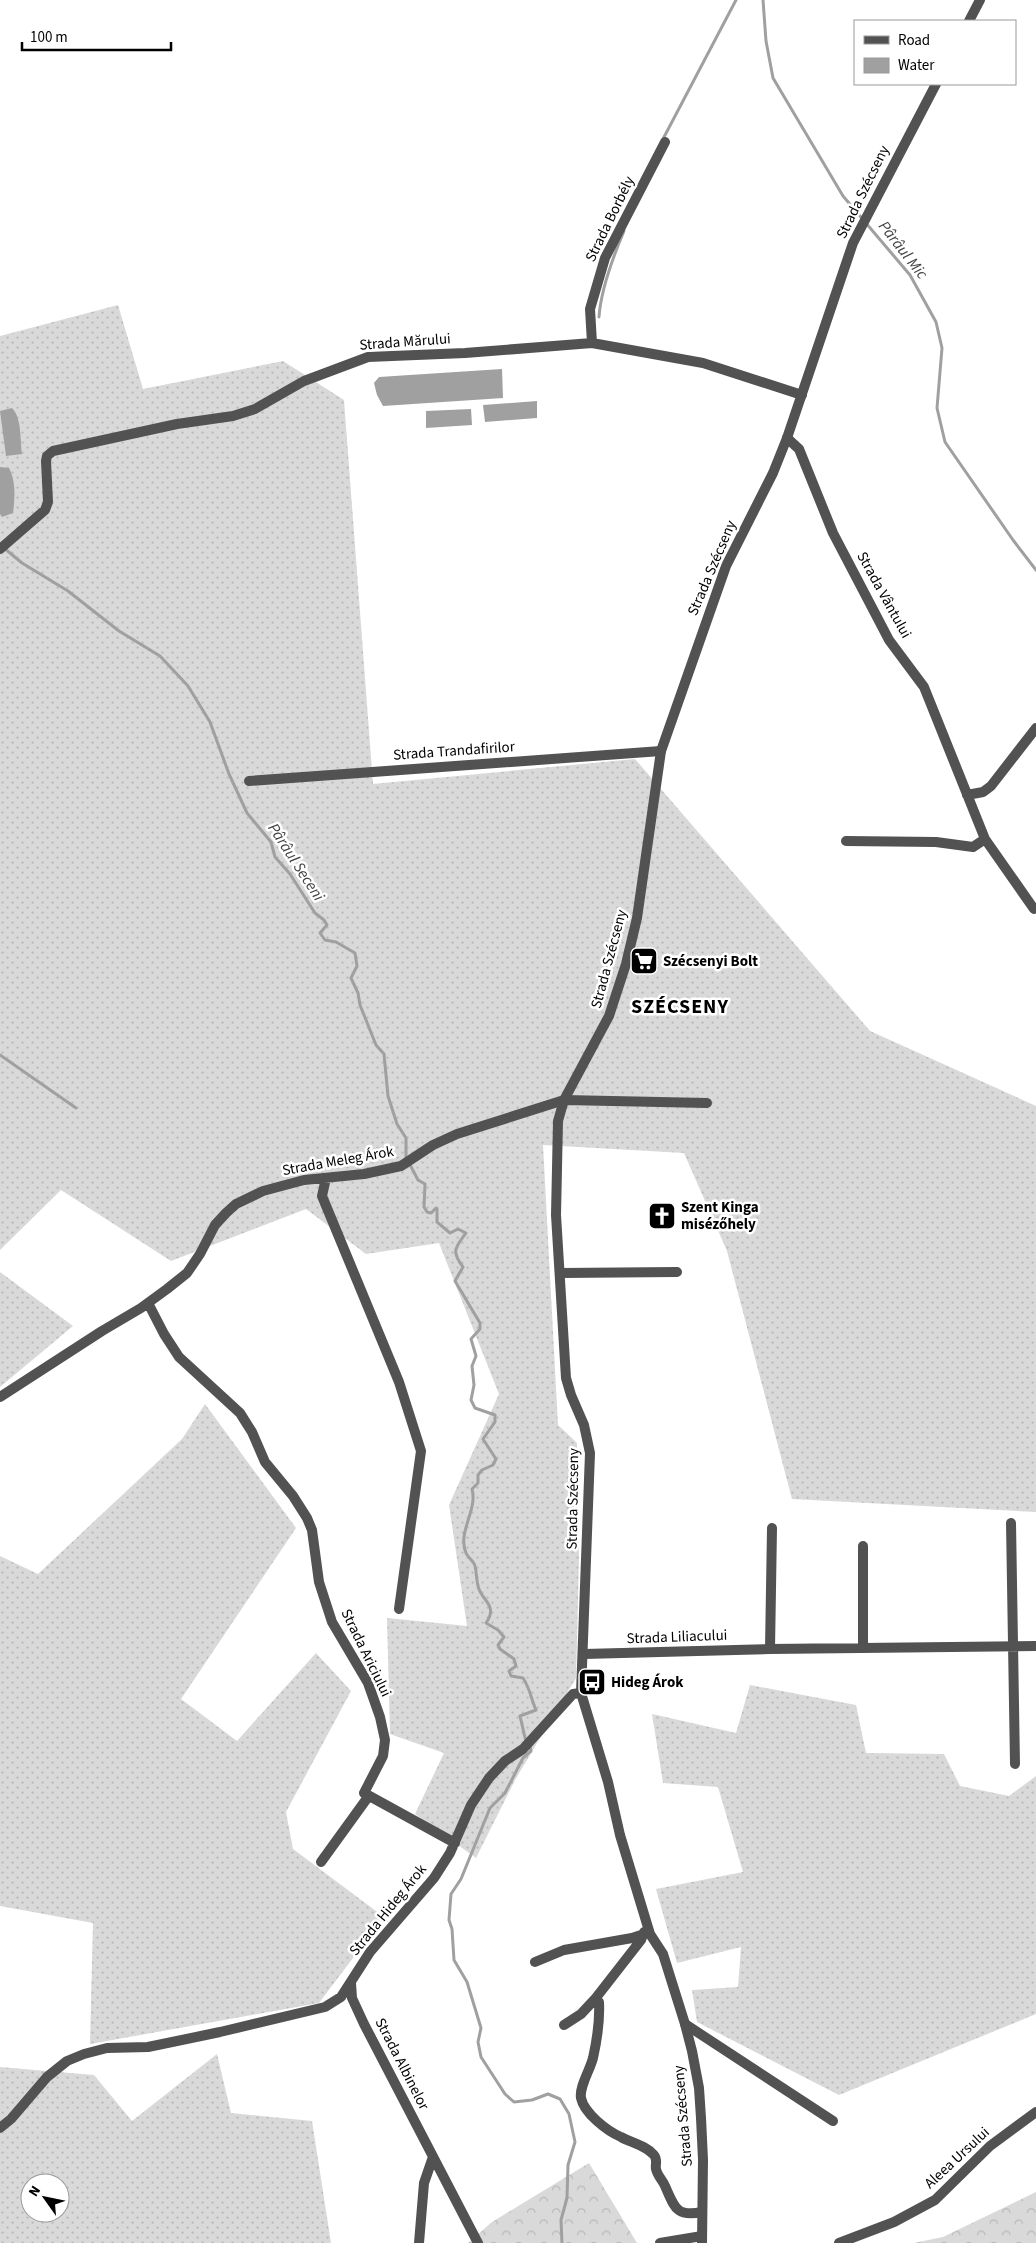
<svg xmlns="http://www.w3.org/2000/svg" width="1036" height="2243" font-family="'Source Sans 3',sans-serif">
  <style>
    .grass { fill: url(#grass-dots); fill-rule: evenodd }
    .forest { fill: url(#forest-crowns) }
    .water { fill: #a0a0a0 }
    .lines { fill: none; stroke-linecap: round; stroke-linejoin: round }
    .stream { stroke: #a0a0a0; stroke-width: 3 }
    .minor { stroke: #525252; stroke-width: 10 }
    .tertiary { stroke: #525252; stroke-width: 10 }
    .labels { text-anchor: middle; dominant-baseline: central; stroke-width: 5; stroke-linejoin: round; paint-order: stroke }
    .street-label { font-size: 15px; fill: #000; stroke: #fff }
    .poi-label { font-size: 15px; font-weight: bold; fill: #000; stroke: #fff; text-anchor: start }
    .water-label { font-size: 16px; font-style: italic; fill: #414141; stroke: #fff }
    .district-label { font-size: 20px; font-weight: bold; letter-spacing: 1px; fill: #000; stroke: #fff }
  </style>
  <defs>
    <pattern id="grass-dots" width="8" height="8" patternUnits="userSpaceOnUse" patternTransform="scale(1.25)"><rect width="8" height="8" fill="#d9d9d9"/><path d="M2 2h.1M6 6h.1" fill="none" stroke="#b8b8b8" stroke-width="1.8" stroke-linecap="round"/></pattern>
    <pattern id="forest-crowns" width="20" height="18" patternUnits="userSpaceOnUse" patternTransform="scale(1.25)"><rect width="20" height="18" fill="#d9d9d9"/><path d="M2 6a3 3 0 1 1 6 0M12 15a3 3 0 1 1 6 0" fill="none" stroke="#b8b8b8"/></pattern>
  </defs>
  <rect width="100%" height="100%" fill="#fff"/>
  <path class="grass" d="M118,305L143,389L283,361L344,400L373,784L635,759L870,1031L1036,1106V1512L792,1499L727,1251L684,1153L543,1145L558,1425L577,1443L579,1558L576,1678L515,1780L476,1858L415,1814L444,1753L390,1734L387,1618L467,1626L449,1505L499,1394L439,1243L366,1254L306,1209L171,1261L61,1190L0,1250V336Z
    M0,1272L73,1326L0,1387Z
    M205,1404L296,1528L181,1699L237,1741L316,1653L351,1691L286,1812L293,1849L384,1917L319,2003L90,2044L93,1923L0,1906V1556L38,1574L182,1439Z
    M750,1685L856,1705L866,1753L944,1754L960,1786L1009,1796L1036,1776V2014L839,2095L697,2022L692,1990L738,1987L741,1947L677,1963L656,1889L743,1872L718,1787L663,1783L652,1714L736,1733Z
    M217,2054L231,2113L312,2121L331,2243H0V2067L94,2075L132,2121ZM30,2183H60V2213H30Z"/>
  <path class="forest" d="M589,2163L637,2243H468L492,2222Z
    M1036,2192V2243H914L943,2237Z"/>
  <path class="water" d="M502,369L503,398L383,406L377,395L374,383L379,377Z
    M537,401V418L485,422L483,405Z
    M12,408C22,418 20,440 22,454L6,456L0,411Z
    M471,409L472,425L426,428V411Z
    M0,467L9,468C16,481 15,498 13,513L2,517L0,514Z"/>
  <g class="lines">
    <path class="stream" d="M763,0L766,41L773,78L843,196L910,275L936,322L942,348L937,408L945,442L1013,540L1036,570
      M663,139L736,0
      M599,317C601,288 613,257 624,231
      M4,548L22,563L68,591L119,631L160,656L188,686L210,722L229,774L247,813L271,842L275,857L290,874L315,913L324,920L327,925L320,933L325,940L336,942L355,953L357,966L351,978L358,993L360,1005L376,1045L384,1054L388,1096L397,1124L406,1138V1157L418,1180L425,1184L424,1207L427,1212L431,1213L436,1208L437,1209V1222L450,1233L458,1229L466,1233C455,1248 451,1251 463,1267L455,1281L480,1323V1329L471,1339L476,1356L472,1366L474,1385L471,1400L475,1408L495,1415V1422L483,1439L496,1459L493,1465L482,1470L478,1475V1483L472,1489C478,1510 457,1532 466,1553C468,1558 474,1561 475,1566C477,1574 476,1581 479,1589C483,1601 498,1606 486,1623L498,1630L504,1637L498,1645L500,1649L514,1659L516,1666L509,1671L511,1676L523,1678C530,1688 531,1699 536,1710L520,1716L526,1742
      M0,1055L76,1108
      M530,1746L531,1751L523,1758L505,1793L490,1808L461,1879L451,1894L449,1920L452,1929L454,1960L467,1982L481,2028L478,2042L481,2057L505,2094L514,2102L532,2100L548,2094L560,2099L569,2114L575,2142L568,2165L567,2198L561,2220L562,2243"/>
    <path class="minor" d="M592,343L590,309L605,258L665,142
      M787,438L799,449L833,533L889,640L924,687L985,839L1034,909
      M0,549L45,510L48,502L46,461L47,456L53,451L177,424L233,416L255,409L304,381L368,357L465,353L592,343L703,363L802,395
      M249,781L661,751
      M967,795L983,792L991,786L1036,728
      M846,841L936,842L973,847L985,839
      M326,1178L322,1196L399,1382L421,1451L399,1609
      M561,1273L677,1272
      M148,1303L164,1334L179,1357L240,1413L252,1432L265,1462L293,1496L307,1518L312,1530L319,1582L332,1622L368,1683L380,1717L385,1740L383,1756L364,1793L455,1843
      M0,1397L102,1331L141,1308L167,1289L187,1273L200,1254L215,1225L226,1213L236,1204L263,1191L304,1180L364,1174L401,1166L433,1145L457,1134L564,1100L707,1103
      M1011,1523L1015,1764
      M863,1647V1546
      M770,1649L772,1528
      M584,1654L770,1649L1036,1646
      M321,1862L368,1797
      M644,1932L641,1940L595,1999L599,2002C600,2021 597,2040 593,2058C590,2070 579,2087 581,2098C584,2113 607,2131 621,2137C632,2143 645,2145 654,2155C658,2160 655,2164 656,2169C657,2175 663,2181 665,2186C675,2208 676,2217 702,2212
      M535,1962L564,1950L632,1938L647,1933
      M351,1983L352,1998L364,2024L478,2243
      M685,2024L833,2121
      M564,2025L581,2014L595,1999
      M0,2128L11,2119L47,2077L67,2061L84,2054L107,2048L148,2047L220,2032L325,2007L341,1997L370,1952L434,1878L450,1853L471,1805L489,1778L505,1761L523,1749L573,1694L581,1693
      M419,2243L424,2183L433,2157
      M660,2243L702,2236
      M839,2243L894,2222L935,2200L990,2146L1036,2112"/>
    <path class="tertiary" d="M969,21L980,0
      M702,2243L703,2160L701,2118L699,2088L692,2051L685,2024L663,1954L650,1934L620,1835L608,1782L581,1693L590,1453L584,1425L571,1395L566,1378L556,1215L558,1121L564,1100L609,1016L626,964L637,918L661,751L726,566L773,473L787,438L853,243L936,84"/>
  </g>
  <defs>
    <g id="supermarket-square" transform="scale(1.4375)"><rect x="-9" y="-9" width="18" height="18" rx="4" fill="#000" stroke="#fff"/><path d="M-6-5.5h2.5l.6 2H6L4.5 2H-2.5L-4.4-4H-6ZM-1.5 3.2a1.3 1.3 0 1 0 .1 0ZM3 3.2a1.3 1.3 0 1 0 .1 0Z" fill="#fff"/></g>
    <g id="church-square" transform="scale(1.4375)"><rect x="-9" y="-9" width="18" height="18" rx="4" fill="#000" stroke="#fff"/><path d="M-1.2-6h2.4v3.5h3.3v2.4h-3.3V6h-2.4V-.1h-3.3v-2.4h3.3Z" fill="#fff"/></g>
    <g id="bus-square" transform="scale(1.4375)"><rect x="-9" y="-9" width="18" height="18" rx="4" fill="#000" stroke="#fff"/><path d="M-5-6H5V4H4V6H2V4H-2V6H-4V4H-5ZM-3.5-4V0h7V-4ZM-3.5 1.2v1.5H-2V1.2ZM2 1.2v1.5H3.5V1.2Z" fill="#fff"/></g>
  </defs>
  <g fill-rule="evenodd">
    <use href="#supermarket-square" x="644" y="961"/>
    <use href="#church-square" x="662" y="1216"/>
    <use href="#bus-square" x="592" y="1682"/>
  </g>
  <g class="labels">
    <g class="street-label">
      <text transform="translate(863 192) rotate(-64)">Strada Szécseny</text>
      <text transform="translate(610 219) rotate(-64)">Strada Borbély</text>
      <text transform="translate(405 342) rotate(-4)">Strada Mărului</text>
      <text transform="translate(712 568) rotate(-67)">Strada Szécseny</text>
      <text transform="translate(884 595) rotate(61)">Strada Vântului</text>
      <text transform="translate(454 751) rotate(-4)">Strada Trandafirilor</text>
      <text transform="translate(609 959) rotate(-75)">Strada Szécseny</text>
      <text transform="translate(338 1161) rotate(-10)">Strada Meleg Árok</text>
      <text transform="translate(573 1499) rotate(-89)">Strada Szécseny</text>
      <text transform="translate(677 1637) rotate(-2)">Strada Liliacului</text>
      <text transform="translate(366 1653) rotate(64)">Strada Ariciului</text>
      <text transform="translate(388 1910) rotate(-51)">Strada Hideg Árok</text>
      <text transform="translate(402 2064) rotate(63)">Strada Albinelor</text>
      <text transform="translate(683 2116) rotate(-95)">Strada Szécseny</text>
      <text transform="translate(957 2158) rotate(-43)">Aleea Ursului</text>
    </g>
    <g class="poi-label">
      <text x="663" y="961">Szécsenyi Bolt</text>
      <text x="681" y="1207">Szent Kinga<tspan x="681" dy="17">misézőhely</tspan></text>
      <text x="611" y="1682">Hideg Árok</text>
    </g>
    <g class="water-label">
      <text transform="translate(903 250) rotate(52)">Pârâul Mic</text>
      <text transform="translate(296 862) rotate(57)">Pârâul Seceni</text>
    </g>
    <g class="district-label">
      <text x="680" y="1007">SZÉCSENY</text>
    </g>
  </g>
  <rect x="854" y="20" width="162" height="65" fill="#ffffff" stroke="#999999"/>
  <rect x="864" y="36" width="25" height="8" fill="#525252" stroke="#999999"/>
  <text x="898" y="45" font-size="15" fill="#000000">Road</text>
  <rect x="864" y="58" width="25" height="15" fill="#a0a0a0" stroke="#999999"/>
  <text x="898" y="70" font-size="15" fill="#000000">Water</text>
  <g transform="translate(45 2198) rotate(303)"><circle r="24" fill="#ffffff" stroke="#999999"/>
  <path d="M0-4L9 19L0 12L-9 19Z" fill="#000000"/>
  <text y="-8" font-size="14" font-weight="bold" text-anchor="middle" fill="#000000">N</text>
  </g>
  <path d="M22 42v8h149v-8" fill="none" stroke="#000000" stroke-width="2.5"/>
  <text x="30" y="42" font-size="15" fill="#000000" stroke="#ffffff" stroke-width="4" paint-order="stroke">100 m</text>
</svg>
